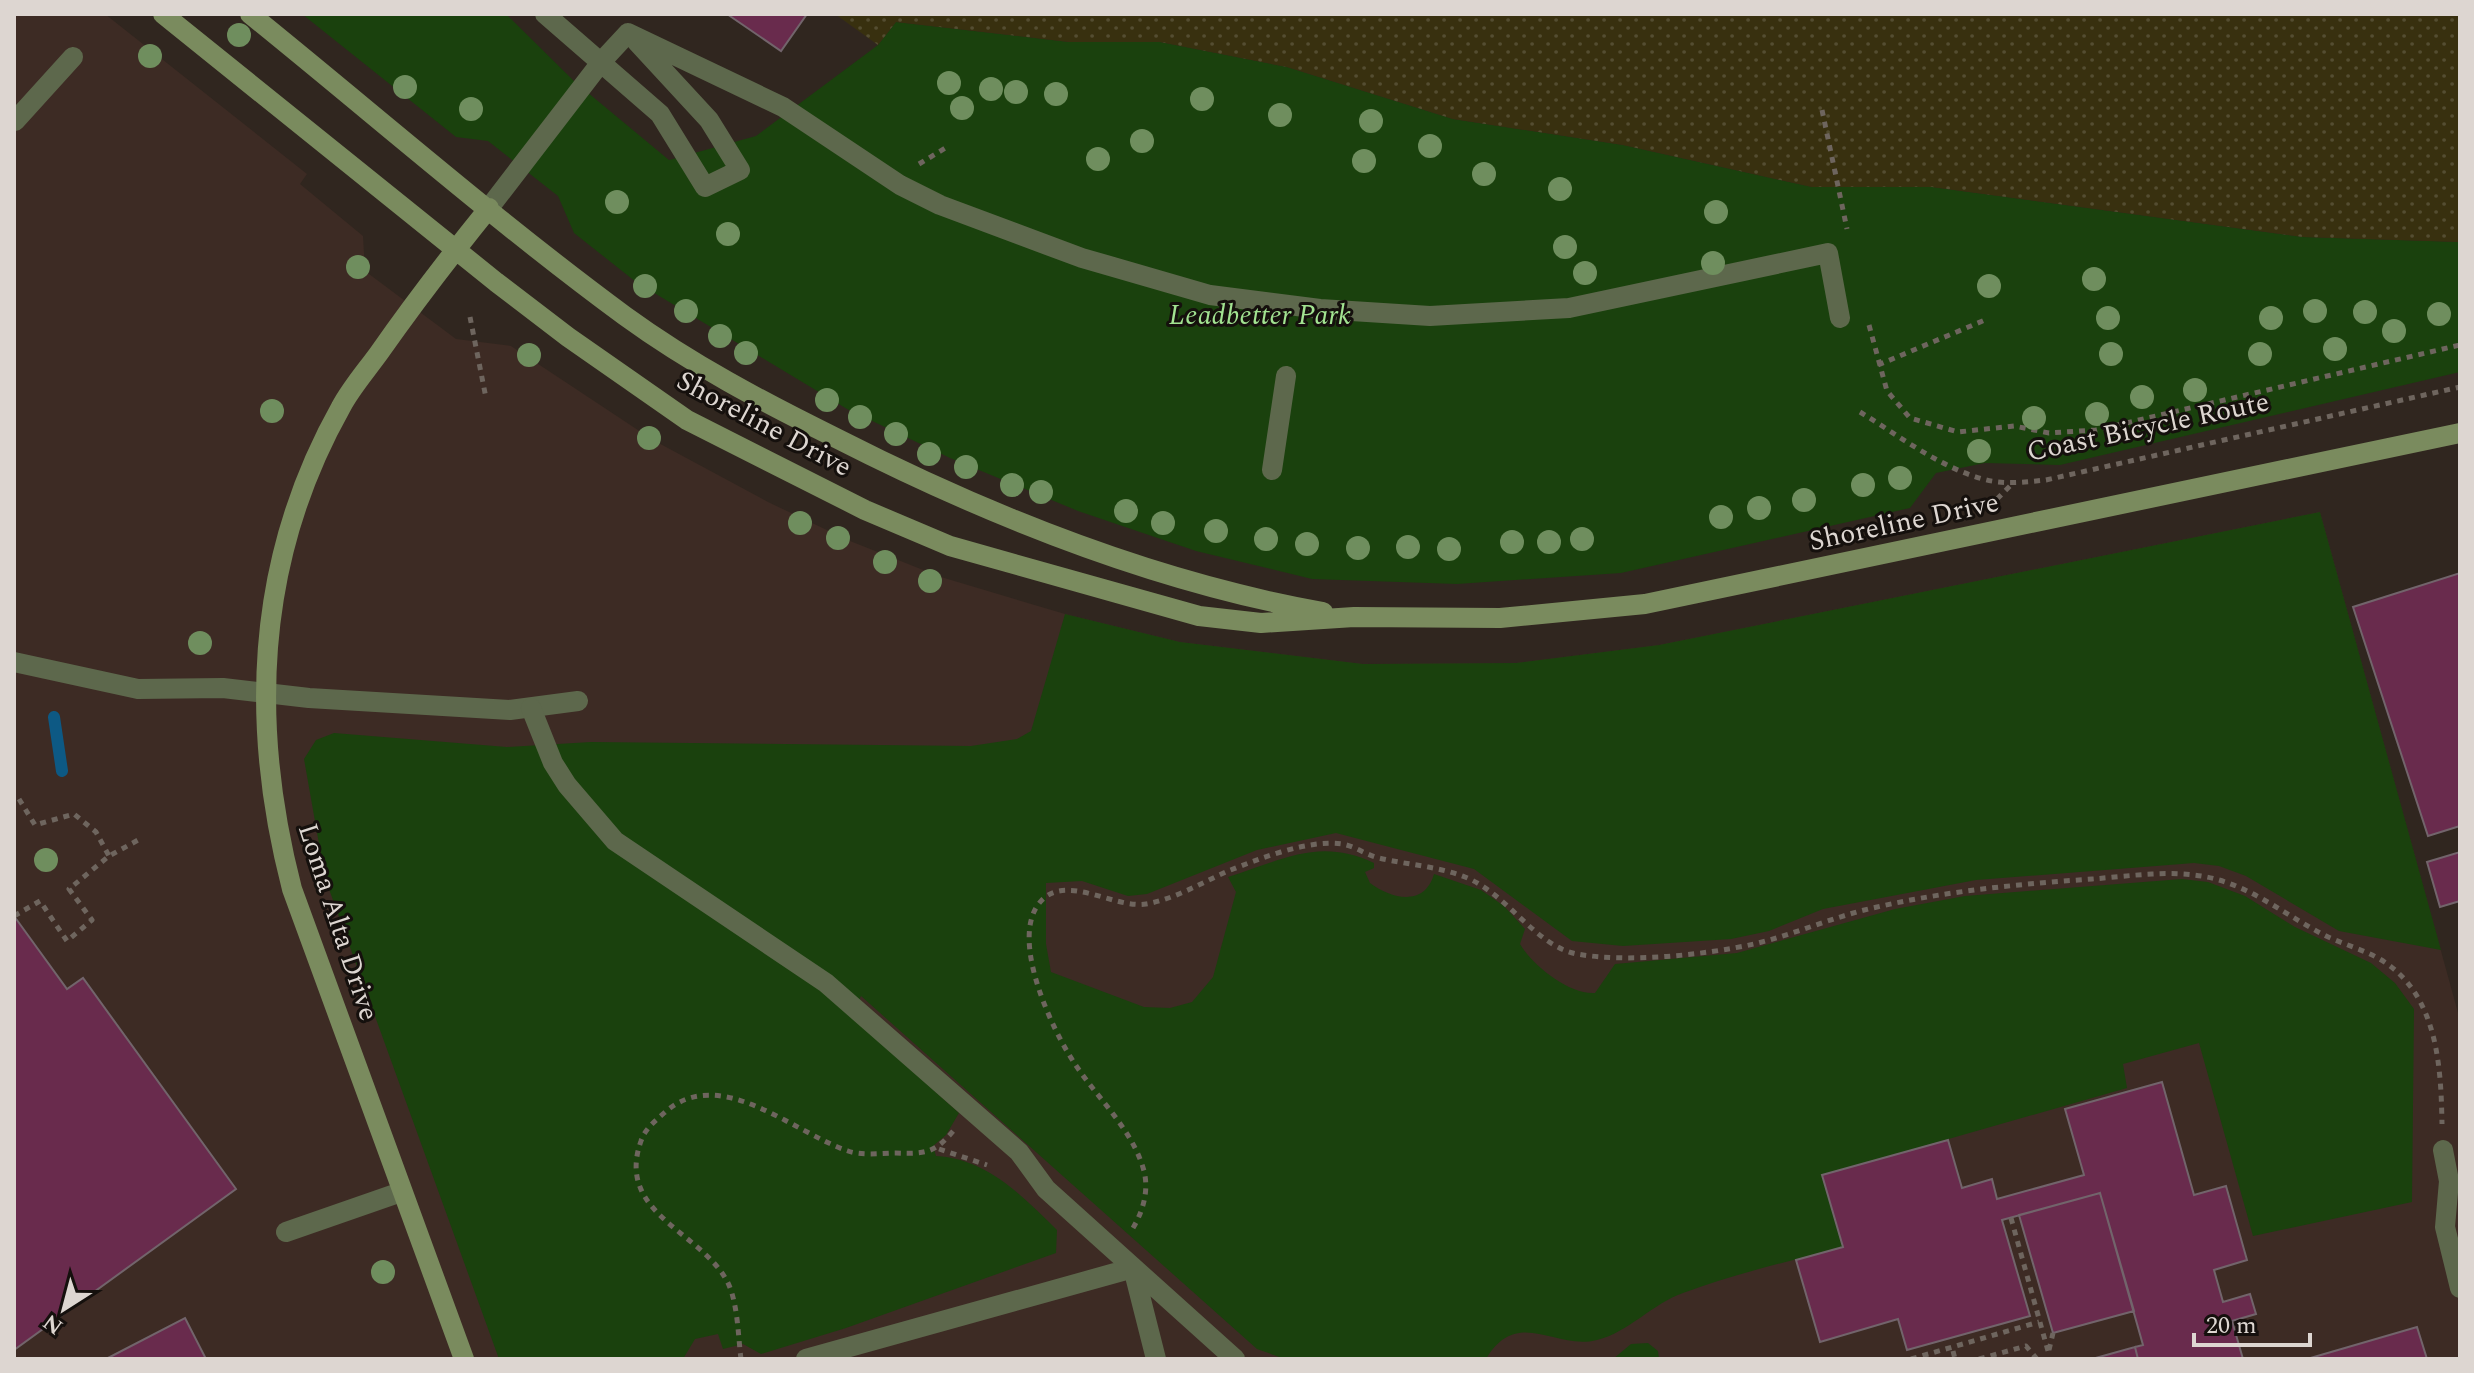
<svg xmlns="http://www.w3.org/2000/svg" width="2474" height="1373" font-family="Spectral,serif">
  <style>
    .education { fill: #3d2b24 }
    .green { fill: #1a410d }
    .sand { fill: url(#sand-dots) }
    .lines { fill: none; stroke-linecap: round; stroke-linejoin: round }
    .stream { stroke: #0d5984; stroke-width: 12 }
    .building { fill: #692b4d; stroke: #72646b; stroke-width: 2 }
    .path { stroke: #6e655e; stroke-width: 5; stroke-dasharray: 6 6; stroke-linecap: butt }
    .lane { stroke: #5d684c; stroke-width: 20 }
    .street { stroke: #5d684c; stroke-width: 20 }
    .secondary { stroke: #7a8b5e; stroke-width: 20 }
    .tree { fill: #6f8e5e }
    .labels { text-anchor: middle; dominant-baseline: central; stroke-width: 6; stroke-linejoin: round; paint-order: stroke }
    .park-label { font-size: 28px; font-style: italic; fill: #a2e391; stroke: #15100d }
    .street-label { font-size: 28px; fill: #ddd6d1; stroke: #15100d }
  </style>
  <defs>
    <pattern id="sand-dots" width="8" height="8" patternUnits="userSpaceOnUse" patternTransform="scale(2)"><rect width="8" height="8" fill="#38300f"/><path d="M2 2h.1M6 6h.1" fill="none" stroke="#544d31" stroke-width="1.8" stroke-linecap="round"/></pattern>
  </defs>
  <rect width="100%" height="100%" fill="#30261f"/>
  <path class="education" d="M14,14H105L307,174L300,184L363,236L365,271L456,339L511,346L653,440L768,502L850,541L941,577L1065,614L1180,642L1363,664L1516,663L1659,645L2320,512L2460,1020V1359H14Z"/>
  <path class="green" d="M302,14H506L575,82L669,160L756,136L878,45L896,22L1069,42H1160L1287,67L1453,119L1623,145L1812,187H1932L2303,237L2460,242V372L2060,465L1985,463L1936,473L1910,508L1621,573L1457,584L1312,579L1196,551L1078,511L950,458L847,409L636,282L574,233L558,196L488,141L456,137Z
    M2320,512L2441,950L2339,931L2246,876L2219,866L2194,863L1976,880L1823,909L1769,931L1731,939L1623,946L1572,941L1474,869L1336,833L1257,850L1147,894L1128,896L1082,881L1046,883V944L1051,972L1144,1007L1170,1008L1192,1002L1213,977L1236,892L1228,877C1283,860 1319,837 1374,863V868L1365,872L1370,883C1393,900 1425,906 1434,874L1481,890L1504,906L1525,929L1520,944C1532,965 1569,995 1595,993L1615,964L1737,953L1895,909L1965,896L2182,879L2208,882L2245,896L2295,927L2371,963L2395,983L2414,1009L2412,1202L2253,1236L2199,1043L2123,1064L2127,1088L1823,1175L1843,1247C1790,1261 1734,1274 1683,1293C1652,1304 1629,1332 1597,1340C1555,1351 1518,1306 1486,1359H1285L1257,1349L861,996L852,1017L959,1113L946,1135L933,1146L936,1156C988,1159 1022,1196 1057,1230L1056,1253L846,1328L761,1354L743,1344L723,1349L718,1334L695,1339L683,1359H499L325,878L304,759L316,740L334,733L507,747L591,742L971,746L1017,739L1031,731L1065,614L1180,642L1363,664L1516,663L1659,645Z
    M1648,1343L1658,1351L1659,1359H1613L1631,1344Z"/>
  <path class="sand" d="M835,14H2460V242L2303,237L1932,187H1812L1623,145L1453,119L1287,67L1160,42H1069L896,22L878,45Z"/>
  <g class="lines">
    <path class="stream" d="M54,717L62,771"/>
  </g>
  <path class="building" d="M727,14H807L781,51Z
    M2460,573V826L2428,836L2353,607Z
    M2460,852V901L2440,907L2427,862Z
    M14,916L67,989L83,978L236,1189L14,1350Z
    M2162,1082L2194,1195L2226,1186L2247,1260L2214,1270L2223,1302L2250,1294L2256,1314L2232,1321L2243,1359H2138L2135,1347L2143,1345L2100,1193L2002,1220L2030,1316L1907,1350L1898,1319L1820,1342L1796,1260L1843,1247L1822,1175L1948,1140L1962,1188L1992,1179L1997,1199L2084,1175L2065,1109Z
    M2100,1193L2134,1311L2053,1333L2019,1215Z
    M185,1318L206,1359H106Z
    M2417,1327L2427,1359H2307Z
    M2135,1347L2138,1359H2092Z"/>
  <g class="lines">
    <path class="path" d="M1822,110L1847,229
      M919,164L947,147
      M470,317L486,398
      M1869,325L1887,391L1910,418L1958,432L2014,426L2049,433L2096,430L2460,345
      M1878,365L1985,320
      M1860,412C1898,435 1939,467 1983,479C2003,485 2025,482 2046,480L2460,387
      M1997,499L2012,484
      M19,799L35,825L74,814L96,832L109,856
      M14,916L40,901L67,941L92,920L69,889L109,856L140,839
      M939,1149L987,1165
      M2011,1218L2048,1351
      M1133,1228C1143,1211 1149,1191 1144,1171C1133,1130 1098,1099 1075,1064C1052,1030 1007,935 1042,900C1068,874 1115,909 1146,904C1175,899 1201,883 1228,871C1259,859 1308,839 1342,844C1355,846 1366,855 1379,858C1408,865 1437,866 1465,877C1508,894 1535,946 1577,954C1628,963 1704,955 1754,944C1796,934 1835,916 1877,907C1947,891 2019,884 2092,879C2132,876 2179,868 2219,880C2257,891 2289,917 2324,935C2344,945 2367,950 2386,963C2438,999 2441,1068 2442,1124
      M2049,1350L2053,1333
      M1953,1351L1955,1359
      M741,1359C738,1336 738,1302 727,1281C700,1231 615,1213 641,1141C645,1129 654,1122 664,1113C719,1063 792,1132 848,1151C862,1156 881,1153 896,1153C926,1154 935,1153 954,1130
      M1911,1359L2039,1322
      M1979,1359L2026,1346L2037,1359"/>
    <path class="lane" d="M545,14L660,114L705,187L740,170L709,120L637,42
      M628,33L783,107L900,185L940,205L1082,258L1210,295L1320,309L1430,316L1569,308L1828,253L1840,318
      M15,121L73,57
      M489,208L602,61L628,33
      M1272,470L1286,376
      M14,662L138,689L223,688L309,698L510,710L578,701
      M2443,1150L2449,1181L2445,1227L2460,1288
      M286,1232L401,1192"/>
    <path class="street" d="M531,708L553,763L567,785L615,841L826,983L1019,1152L1046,1189L1235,1359
      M806,1359L1133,1268L1156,1359"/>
    <path class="secondary" d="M163,14L496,282L568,337L687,420L865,510L950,546L1199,616L1261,623L1354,617L1500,618L1645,604L2460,433
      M250,14C375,115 496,221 625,316C691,364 763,402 836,438C989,516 1153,582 1323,612
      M464,1359L292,889C249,723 255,560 341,407C351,388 366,371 379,353C414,303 451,255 489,208"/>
  </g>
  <g class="tree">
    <circle cx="239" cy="35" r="12"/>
    <circle cx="150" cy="56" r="12"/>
    <circle cx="949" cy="83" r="12"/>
    <circle cx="405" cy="87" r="12"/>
    <circle cx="991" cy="89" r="12"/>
    <circle cx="1016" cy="92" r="12"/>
    <circle cx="1056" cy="94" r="12"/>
    <circle cx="1202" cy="99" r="12"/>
    <circle cx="962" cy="108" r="12"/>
    <circle cx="471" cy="109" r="12"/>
    <circle cx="1280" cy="115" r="12"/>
    <circle cx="1371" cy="121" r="12"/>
    <circle cx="1142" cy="141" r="12"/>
    <circle cx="1430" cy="146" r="12"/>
    <circle cx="1098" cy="159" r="12"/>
    <circle cx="1364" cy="161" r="12"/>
    <circle cx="1484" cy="174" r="12"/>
    <circle cx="1560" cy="189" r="12"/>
    <circle cx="617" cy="202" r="12"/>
    <circle cx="1716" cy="212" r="12"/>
    <circle cx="728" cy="234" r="12"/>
    <circle cx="1565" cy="247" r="12"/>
    <circle cx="1713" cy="263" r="12"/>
    <circle cx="358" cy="267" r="12"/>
    <circle cx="1585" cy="273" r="12"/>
    <circle cx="2094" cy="279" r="12"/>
    <circle cx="645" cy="286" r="12"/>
    <circle cx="1989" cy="286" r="12"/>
    <circle cx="686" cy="311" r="12"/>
    <circle cx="2315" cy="311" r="12"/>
    <circle cx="2365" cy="312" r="12"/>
    <circle cx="2439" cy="314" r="12"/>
    <circle cx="2108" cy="318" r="12"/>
    <circle cx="2271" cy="318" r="12"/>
    <circle cx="2394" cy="331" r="12"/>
    <circle cx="720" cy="336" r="12"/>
    <circle cx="2335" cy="349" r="12"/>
    <circle cx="746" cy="353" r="12"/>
    <circle cx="2111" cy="354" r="12"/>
    <circle cx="2260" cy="354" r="12"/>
    <circle cx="529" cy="355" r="12"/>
    <circle cx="2195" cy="390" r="12"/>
    <circle cx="2142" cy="397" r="12"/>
    <circle cx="827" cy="400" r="12"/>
    <circle cx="272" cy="411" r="12"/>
    <circle cx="2097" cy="414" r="12"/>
    <circle cx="860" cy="417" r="12"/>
    <circle cx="2034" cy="418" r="12"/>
    <circle cx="896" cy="434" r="12"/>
    <circle cx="649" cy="438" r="12"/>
    <circle cx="1979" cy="451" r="12"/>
    <circle cx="929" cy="454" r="12"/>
    <circle cx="966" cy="467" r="12"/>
    <circle cx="1900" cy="478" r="12"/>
    <circle cx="1012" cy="485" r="12"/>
    <circle cx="1863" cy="485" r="12"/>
    <circle cx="1041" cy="492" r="12"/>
    <circle cx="1804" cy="500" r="12"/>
    <circle cx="1759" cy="508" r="12"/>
    <circle cx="1126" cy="511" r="12"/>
    <circle cx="1721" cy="517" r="12"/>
    <circle cx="800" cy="523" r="12"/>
    <circle cx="1163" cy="523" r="12"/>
    <circle cx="1216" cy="531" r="12"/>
    <circle cx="838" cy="538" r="12"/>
    <circle cx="1266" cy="539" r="12"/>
    <circle cx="1582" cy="539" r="12"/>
    <circle cx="1512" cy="542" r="12"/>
    <circle cx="1549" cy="542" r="12"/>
    <circle cx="1307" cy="544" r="12"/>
    <circle cx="1408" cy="547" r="12"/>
    <circle cx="1358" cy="548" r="12"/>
    <circle cx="1449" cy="549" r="12"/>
    <circle cx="885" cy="562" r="12"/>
    <circle cx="930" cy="581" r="12"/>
    <circle cx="200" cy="643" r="12"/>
    <circle cx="46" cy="860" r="12"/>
    <circle cx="383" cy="1272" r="12"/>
  </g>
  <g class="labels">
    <g class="park-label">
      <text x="1260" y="315">Leadbetter Park</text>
    </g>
    <g class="street-label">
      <text transform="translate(764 424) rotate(28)">Shoreline Drive</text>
      <text transform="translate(2148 427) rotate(-12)">Coast Bicycle Route</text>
      <text transform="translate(1904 522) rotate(-12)">Shoreline Drive</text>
      <text transform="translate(338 922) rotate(72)">Loma Alta Drive</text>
    </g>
  </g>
  <rect width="2474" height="1373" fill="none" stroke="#ddd6d1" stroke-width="32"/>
  <g transform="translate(64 1309) rotate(216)" stroke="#15100d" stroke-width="6" paint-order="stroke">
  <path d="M0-6L14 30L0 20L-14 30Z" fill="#ddd6d1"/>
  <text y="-12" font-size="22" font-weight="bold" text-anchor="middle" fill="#ddd6d1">N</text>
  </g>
  <path d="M2194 1333v12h116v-12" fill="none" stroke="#ddd6d1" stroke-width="4"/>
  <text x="2206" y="1333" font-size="24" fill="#ddd6d1" stroke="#15100d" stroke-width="6" paint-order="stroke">20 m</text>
</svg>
